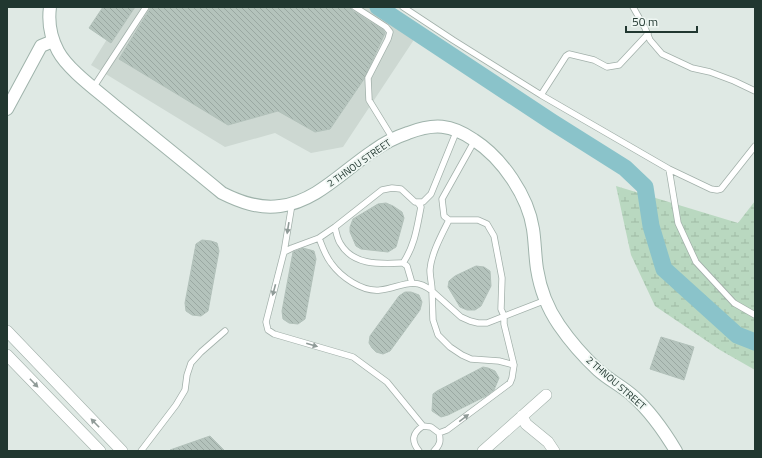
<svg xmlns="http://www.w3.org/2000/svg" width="762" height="458" font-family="'Titillium Web',sans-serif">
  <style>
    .built { fill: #cdd8d2 }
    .wetland { fill: url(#wetland-marsh) }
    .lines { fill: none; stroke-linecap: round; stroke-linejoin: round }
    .river { stroke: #8ac3ca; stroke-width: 17 }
    .building { fill: url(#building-back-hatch); stroke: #b2c1ba }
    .lane-casing { stroke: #a2b0aa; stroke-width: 7 }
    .street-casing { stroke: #a2b0aa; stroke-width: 12 }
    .secondary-casing { stroke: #9fb3ab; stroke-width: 14 }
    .lane { stroke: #fff; stroke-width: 5.5 }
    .street { stroke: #fff; stroke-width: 11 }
    .secondary { stroke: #fff; stroke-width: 12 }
    .oneway { fill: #909b98 }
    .labels { text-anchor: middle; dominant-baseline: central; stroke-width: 3.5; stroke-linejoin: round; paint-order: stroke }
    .street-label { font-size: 10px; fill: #213730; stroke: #eef6f2 }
  </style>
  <defs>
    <pattern id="wetland-marsh" width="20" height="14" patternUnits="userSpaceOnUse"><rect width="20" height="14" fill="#b9d8c0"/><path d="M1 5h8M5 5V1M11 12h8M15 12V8" fill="none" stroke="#9fbaa5"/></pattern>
    <pattern id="building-back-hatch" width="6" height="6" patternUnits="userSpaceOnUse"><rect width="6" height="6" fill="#b4c3bc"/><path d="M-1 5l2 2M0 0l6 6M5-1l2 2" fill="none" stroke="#9aa8a2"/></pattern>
  </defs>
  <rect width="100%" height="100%" fill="#dfe9e4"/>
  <path class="built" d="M127,7H387L421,29L343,147L311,153L275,133L225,147L91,65Z"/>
  <path class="wetland" d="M616,186L738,223L755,201V370L720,350L655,306L631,255Z"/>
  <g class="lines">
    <path class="river" d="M378,7L552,122L625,168L645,187L651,226L664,269L737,335L755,342"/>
  </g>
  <path class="building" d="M103,7H135L111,43L89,28Z
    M151,7H350L353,11L383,30L385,33L364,79L330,129L315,132L278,111L228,125L119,59Z
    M386,203L393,206L402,212L404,218L396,247L388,252L361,249L356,246L350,232V227L353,219L378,204Z
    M202,240L211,241L217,243L219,251L208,311L201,316L192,315L186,311L185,303L196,244Z
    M303,248L314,251L316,259L305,319L298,324L289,323L283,319L282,311L293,252Z
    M476,266L484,267L490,271L491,286L481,306L475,310H467L460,307L448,287L449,281L455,276Z
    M405,292H411L419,295L422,302L420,310L390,351L383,354L376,352L372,348L369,343L370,336L399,296Z
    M661,337L694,347L684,380L650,369Z
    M483,367L488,368L495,371L499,378L494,390L486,396L448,415L441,417L432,411L433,394L437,391Z
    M210,436L225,451H170V450Z"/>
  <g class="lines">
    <g class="lane-casing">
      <path id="lane" d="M355,7L386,27L390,32L388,39L368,78L369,100L393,139
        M403,7L453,40L541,95L669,169L711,189L717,190L721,189L755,146
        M633,7L645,28L650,40L662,54L692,68L710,72L734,81L755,91
        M93,88L146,7
        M541,95L566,56L569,54L594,60L607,67L619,65L648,34
        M669,169L678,223L696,262L734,303L755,315
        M292,204L284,252L266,322L268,330L274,334L353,357L387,382L423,426L431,427L439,433L447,430L510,383L512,378L514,365L504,324V316L501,309L502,278L494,236L487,224L478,220H449L444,216L442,199L475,140
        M449,220C442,234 431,254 430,270C430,277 432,284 432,291L461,317L470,321L478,323H487L546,300
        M335,227C336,232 337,238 340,243C353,266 380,264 403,263L407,266L412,283
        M319,238C322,246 325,255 331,263C341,277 362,292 380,290C400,288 413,275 432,291L433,320L438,335L450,347L462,355L471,359L499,361L514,365
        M284,252L292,248L319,238L335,227L382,190L392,188L401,189L415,202H423L431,194L457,130
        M403,263C415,245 417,227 421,207L418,203
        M141,451L176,405L185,390L187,375L191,363L201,352L225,331
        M419,451C411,441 412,433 423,426
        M434,451C440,445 441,441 439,433"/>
    </g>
    <g class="street-casing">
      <path id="street" d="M7,331L122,451
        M7,355L100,451
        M522,416L526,424L548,442L554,451
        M483,451L546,395"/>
    </g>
    <g class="secondary-casing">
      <path id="secondary" d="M50,7C48,22 51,38 58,51C68,70 99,92 115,106C151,135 187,164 222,193C240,202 259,209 280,206C316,202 344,170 373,151C384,143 396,137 408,133C434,123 451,124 474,140C502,158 528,196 533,229C535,242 535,256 537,269C540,288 548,309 559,325C570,341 584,357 598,370C609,380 622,386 633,396C651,412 664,431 676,451
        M7,109L41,46L53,41"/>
    </g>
    <use href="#lane" class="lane"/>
    <use href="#street" class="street"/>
    <use href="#secondary" class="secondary"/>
  </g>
  <defs><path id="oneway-solid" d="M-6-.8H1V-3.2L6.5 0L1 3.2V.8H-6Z"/></defs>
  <g class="oneway">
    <use href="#oneway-solid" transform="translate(288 228) rotate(99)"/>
    <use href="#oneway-solid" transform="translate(274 290) rotate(105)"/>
    <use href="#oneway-solid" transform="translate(312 345) rotate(16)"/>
    <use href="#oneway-solid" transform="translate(34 383) rotate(46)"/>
    <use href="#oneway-solid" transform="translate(464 418) rotate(-37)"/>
    <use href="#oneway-solid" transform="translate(95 423) rotate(-134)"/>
  </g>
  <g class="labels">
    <g class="street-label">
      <text transform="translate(359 163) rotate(-35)">2 THNOU STREET</text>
      <text transform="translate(616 383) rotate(41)">2 THNOU STREET</text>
    </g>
  </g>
  <rect width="762" height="458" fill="none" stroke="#213730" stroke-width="16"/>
  <path d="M626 26v6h71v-6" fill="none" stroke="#213730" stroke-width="2"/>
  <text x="632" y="26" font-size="12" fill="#213730" stroke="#eef6f2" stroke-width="3" paint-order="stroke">50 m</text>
</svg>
